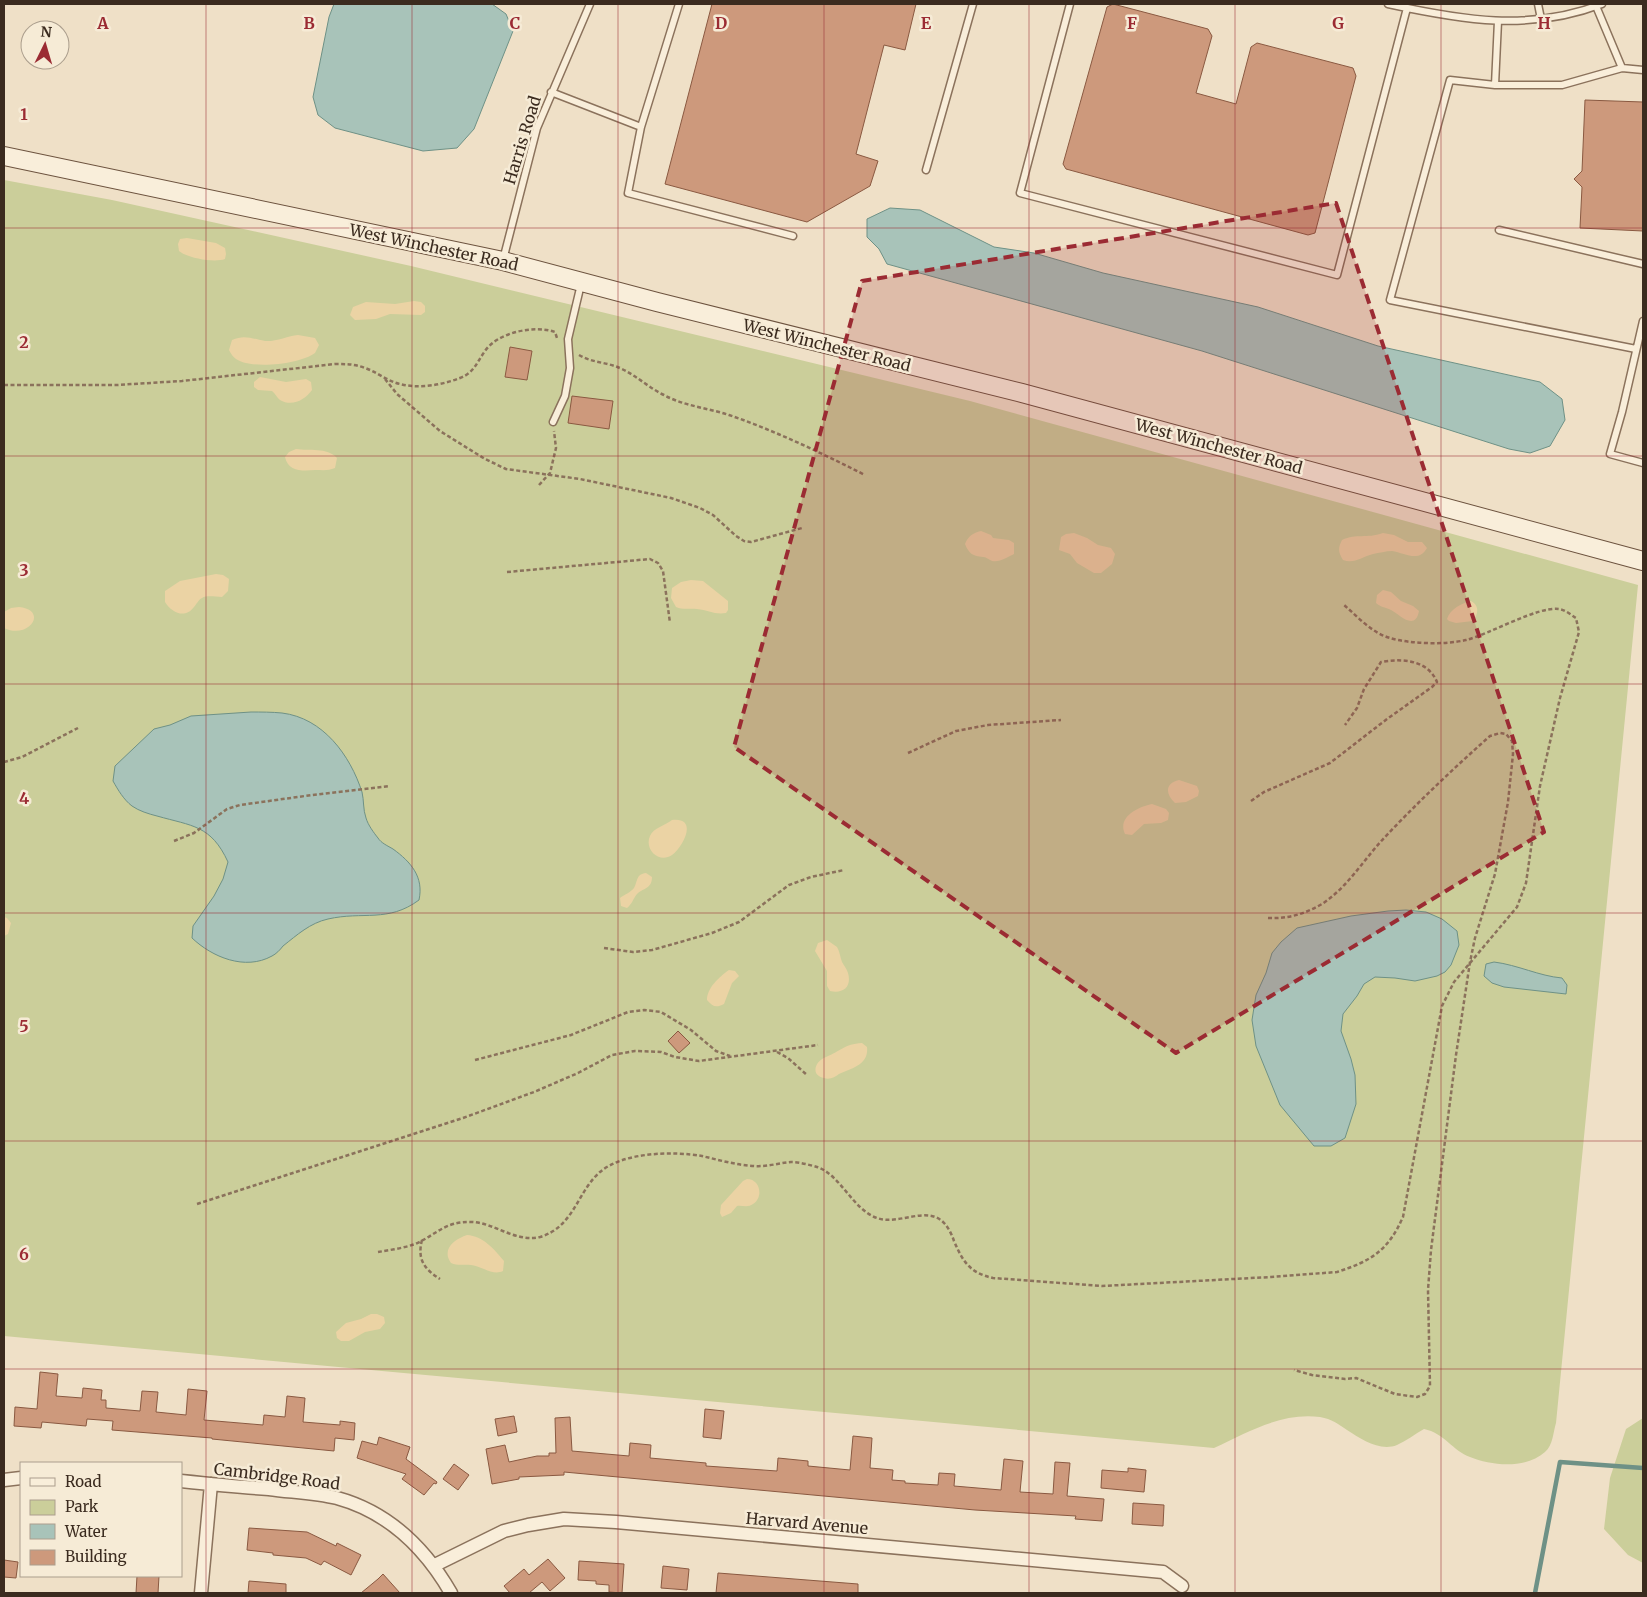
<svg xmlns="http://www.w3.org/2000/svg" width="1647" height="1597" font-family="Merriweather,serif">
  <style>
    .green { fill: #cbce9a }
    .sand { fill: #ebd3a4 }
    .water { fill: #a8c3b9; stroke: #6e9186 }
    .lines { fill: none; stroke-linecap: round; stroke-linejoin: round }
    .stream { stroke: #6e9186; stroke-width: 4.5 }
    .building { fill: #cd997c; stroke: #8a5941 }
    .lane-casing { stroke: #8b725c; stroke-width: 9 }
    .street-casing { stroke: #8b725c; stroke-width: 15 }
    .secondary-casing { stroke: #6d533f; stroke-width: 20 }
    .path { stroke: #8b725c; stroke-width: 2.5; stroke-dasharray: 4 2.5; stroke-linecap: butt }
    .lane { stroke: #f9eeda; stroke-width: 6 }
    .street { stroke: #f9eeda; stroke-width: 12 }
    .secondary { stroke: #f9eeda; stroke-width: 18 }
    .marked { fill: #9b2b33; fill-opacity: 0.2; stroke: #9b2b33; stroke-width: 4; stroke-dasharray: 10 6; stroke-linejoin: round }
    .grid { fill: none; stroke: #9b2b33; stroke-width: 1; stroke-opacity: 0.55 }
    .labels { text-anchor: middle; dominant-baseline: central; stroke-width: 5; stroke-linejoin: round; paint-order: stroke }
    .street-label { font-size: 16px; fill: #3b2b1f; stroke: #f6ebd6 }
    .grid-label { font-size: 16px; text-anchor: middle; font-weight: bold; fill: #9b2b33; stroke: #f6ebd6; stroke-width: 5; stroke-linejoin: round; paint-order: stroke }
  </style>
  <rect width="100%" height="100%" fill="#efe0c7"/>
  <path class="green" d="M4,180L112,200L411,266L970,401L1638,585L1556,1423C1553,1433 1553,1445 1545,1452C1526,1469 1492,1466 1470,1457C1453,1451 1444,1433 1424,1429C1415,1434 1406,1441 1397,1445C1380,1452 1361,1439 1347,1430C1338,1424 1332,1419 1320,1417C1282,1412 1248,1432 1214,1448L4,1336Z
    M1643,1418V1563L1628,1555L1604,1529L1610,1478L1626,1429Z"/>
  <path class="sand" d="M187,238L216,243L225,248L226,254L225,259C214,263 187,258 179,251L178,244L180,239Z
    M414,301L421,302L425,306V312L421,315L390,314L376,319L355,320L350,315L353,307L366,302L395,304Z
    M298,335L315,338L319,345L315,353C300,364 252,370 236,359C233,357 231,354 229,350L232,340C245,334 252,339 265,341C275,342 288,336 298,335Z
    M260,377L286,382L306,379L311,382L312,390C305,400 292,407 280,400C277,398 275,393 272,391L258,390L254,387V382Z
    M296,449C309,451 327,447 337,458L335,468C328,471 323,470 315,470C303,471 288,472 285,457L289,452Z
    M981,531L991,535L993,538L1009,540L1014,543V554C1008,557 997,564 990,560C988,559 986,557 983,557C973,556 969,554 965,544C968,536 973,533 981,531Z
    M1074,533L1087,538L1098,545L1111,548L1115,554L1112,564L1101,573H1094L1077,563L1070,554L1059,550L1061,537L1066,534Z
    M1383,533L1394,535L1408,542H1422L1427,548C1419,563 1405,553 1392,551C1386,551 1379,553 1373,554C1362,557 1354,564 1343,560C1338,552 1338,548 1342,540C1357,533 1366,539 1383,533Z
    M216,574L223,575L229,579L228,591L222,597C215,597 207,595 202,598C198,600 197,604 194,607C185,619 172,613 165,602V591L180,581Z
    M691,580L703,581L728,601V610L726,613C715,615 708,610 697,609C689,608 683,610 676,607L671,598L672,588L681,582Z
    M1383,590L1391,592L1401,601L1413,606L1419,611C1415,632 1399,614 1391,610C1385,607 1380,607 1376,603L1377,595Z
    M1471,601C1480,606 1478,614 1473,621L1456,623L1449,621L1447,619C1450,609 1462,603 1471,601Z
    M19,607C49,610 29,640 4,628V612L11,608Z
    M1179,780L1197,786L1199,791L1198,796L1186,802L1175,803C1165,794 1165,783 1179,780Z
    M1152,804L1166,809L1169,813L1168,820L1161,823L1144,824L1132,835L1125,834C1117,817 1138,807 1152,804Z
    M672,820C699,817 683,847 672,855C659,864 644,849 650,836C653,828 666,825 672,820Z
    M646,873L652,877C652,889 643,888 637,894C633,899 632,904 627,908L621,906L620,898C624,895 631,892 634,888C638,881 636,874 646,873Z
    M4,917L7,918L11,923L8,934L4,936Z
    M827,940L837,947C840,952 840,957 842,962C844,966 847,969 848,973C852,987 843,994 830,991L827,986V971L815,951L818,943Z
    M729,970L735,971L739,976L732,983L724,1004C716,1008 713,1007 707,1000C707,988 719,977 729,970Z
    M862,1043L867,1047C869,1065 852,1068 839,1074C835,1077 830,1080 824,1078C810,1075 815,1061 826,1057C841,1051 844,1044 862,1043Z
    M747,1179C760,1179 764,1197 753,1204C748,1208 742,1205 737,1206L731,1213L722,1217L720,1213L721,1205L743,1181Z
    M467,1235C483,1236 494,1249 504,1261L503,1271C492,1276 482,1266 471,1265C463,1264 458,1266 451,1263C441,1249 455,1239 467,1235Z
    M371,1314H377L384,1317L385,1323L380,1329L365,1332L349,1341H341L337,1338L336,1332L346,1323L361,1319Z"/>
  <path class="water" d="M334,4H492L506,14L513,31L474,129L457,148L423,151L335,128L318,115L313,97L329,17Z
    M890,208L920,210L994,247L1034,253L1103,273L1258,307L1378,346L1540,382L1562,399L1565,420L1550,446L1530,453L1509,449L1202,351L887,264L879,249L867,237V219Z
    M251,712C261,712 272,712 282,713C323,718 350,755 362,792C364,800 363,810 366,818C368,825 374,833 378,838C381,843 388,846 393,849C411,862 424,877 419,900C388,923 363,911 328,919C310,923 297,935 283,946C280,950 276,954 272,956C245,971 212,957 192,938L193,926L214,896L223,879L228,862C211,825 192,826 157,816C149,814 139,811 132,806C124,800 118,790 113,781L115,766L154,729L170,725L191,716Z
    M1406,910L1426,912L1442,919L1457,931L1459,945L1451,965L1445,972L1437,976L1415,981L1395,978L1375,977L1364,984L1357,996L1343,1014L1341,1031L1351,1059L1355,1075L1356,1104L1345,1138L1331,1146H1314L1280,1105L1256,1046L1252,1020L1256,995L1266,973L1272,953L1281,942L1297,928L1351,916L1388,911Z
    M1494,962C1518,965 1539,976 1562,978L1567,985L1566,994L1504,987L1492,983L1484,976L1486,964Z"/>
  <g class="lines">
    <path class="stream" d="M1535,1593L1560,1462L1643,1468"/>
  </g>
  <path class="building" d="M712,4H916L905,50L884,45L856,154L878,161L870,186L807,222L665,184Z
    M1113,4L1208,29L1212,36L1196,93L1236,104L1251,47L1257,43L1353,68L1356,76L1315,233L1308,235L1066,169L1063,164L1107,7Z
    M1585,100L1643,102V231L1580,228L1582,187L1574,179L1582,171Z
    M510,347L532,351L527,380L505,377Z
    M572,396L613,401L609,429L568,423Z
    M678,1031L690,1043L679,1053L668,1041Z
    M40,1372L58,1374L56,1396L82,1398L83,1388L102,1390L101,1400H106V1408L140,1411L142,1391L158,1392L156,1412L186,1415L188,1389L207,1391L204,1420L263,1425L264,1415L285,1417L287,1396L305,1398L303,1422L340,1425V1421L355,1423L354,1440L335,1438L334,1451L212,1439V1438L112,1430L113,1421L87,1419L86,1426L42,1422L41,1428L14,1426L15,1407L37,1409Z
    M705,1409L724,1411L721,1439L703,1437Z
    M514,1416L517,1432L498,1436L495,1419Z
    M570,1417L572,1451L629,1456L630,1443L651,1445L650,1458L706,1463V1466L777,1471L778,1458L808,1461V1466L850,1470L853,1436L872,1438L870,1468L893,1470L892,1480L905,1481V1483L938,1485L939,1473L955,1474L954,1486L1001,1490L1004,1459L1023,1461L1020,1492L1053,1494L1055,1462L1070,1463L1067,1496L1104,1499L1102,1521L1075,1519L1076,1516L975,1510L564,1472V1475L519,1477V1479L492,1484L486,1449L505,1445L509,1462L537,1456H549V1453H556L555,1418Z
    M379,1437L410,1447L406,1459L437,1482L436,1484L434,1483L424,1495L402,1479L406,1474L357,1458L362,1441L377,1445Z
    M454,1464L469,1475L458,1490L443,1479Z
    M1128,1468L1146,1470L1144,1492L1101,1488L1102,1470L1128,1472Z
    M1133,1503L1164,1505L1163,1526L1132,1524Z
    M249,1528L307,1532L336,1546L337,1543L361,1555L351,1575L324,1561L321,1565L306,1558L273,1555V1553L247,1550Z
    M548,1559L565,1578L550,1591L542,1582L529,1593H510L504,1586L524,1569L529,1575Z
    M4,1560L18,1562L16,1578L4,1577Z
    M579,1561L624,1564L622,1593L609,1592V1585L596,1584V1581L578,1580Z
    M663,1566L689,1569L687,1590L661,1588Z
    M718,1573L858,1584V1593H716Z
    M383,1574L400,1593H361L378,1579Z
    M137,1576H159L158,1593H136Z
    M249,1581L286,1584V1593H248Z"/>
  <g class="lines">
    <g class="lane-casing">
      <path id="lane" d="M1070,4L1020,193L1337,275L1407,8
        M1388,4C1462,20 1529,32 1602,4
        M1538,4L1541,19
        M1498,21L1495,85H1562L1622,68L1596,6
        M1622,68L1643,70
        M1495,85L1450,80L1390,300L1636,349
        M551,92L641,127L628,193L793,236
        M641,127L679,4
        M926,170L973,4
        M1499,230L1643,264
        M503,260L537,128L590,4
        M1643,321L1622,412L1610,454L1643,463
        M553,422L565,396L570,368L568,339L581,284"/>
    </g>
    <g class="street-casing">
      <path id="street" d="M4,1480L21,1478
        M181,1481C210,1484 240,1487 269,1489C291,1492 315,1493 337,1498C388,1512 425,1548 451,1593
        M433,1566L504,1531L528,1525L564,1519L616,1522L1163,1572L1182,1586
        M201,1593L211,1484"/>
    </g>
    <g class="secondary-casing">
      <path id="secondary" d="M4,156L503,261L657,302L1022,393L1643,561"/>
    </g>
    <path class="path" d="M579,355C592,363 608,362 622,369C637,376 649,388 664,395C684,406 708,408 729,415C776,431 821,453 865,475
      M385,379L397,394L440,431L485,459L506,469L580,479L671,498L700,508L713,515L736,536L744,541L751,542L802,528
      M4,385H117L182,381L335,364C346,364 355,364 365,368C377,372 387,381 400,384C419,389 442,385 460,378C474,373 477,362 485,351C498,332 534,325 555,332L557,338
      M539,485L550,473L556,448L554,431
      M507,572L650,559L658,563L663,571L670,623
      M908,753L956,731L988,725L1061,720
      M4,762L22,757L78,728
      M1251,801L1264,792L1330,763L1387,719L1432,687L1437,682C1428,660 1402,658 1381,662L1364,689L1357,708L1345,725
      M174,841L194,833L227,809L240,805L312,795L390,786
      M1268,918C1287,919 1305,914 1322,904C1348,887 1364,859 1385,837C1418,802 1454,768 1490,736L1500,733L1506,734L1512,741L1513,754L1508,802L1495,874L1475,938L1470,962L1456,1055L1431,1250L1428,1290L1430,1386L1425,1394L1417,1397L1395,1394L1356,1378L1345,1379L1312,1375L1294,1370
      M604,948L633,952L652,950L712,933L739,922L789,885L811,877L844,870
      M777,1052L788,1058L807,1075
      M475,1060L571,1035L628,1012L644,1010L661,1012L691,1030L716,1051L730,1056
      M197,1204L463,1118L534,1092L578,1073L612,1055L635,1051L661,1052L675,1057L699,1061L818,1045
      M422,1240C417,1259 424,1269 440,1279
      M378,1252C390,1250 404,1248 415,1244C436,1235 445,1221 471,1222C493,1222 516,1243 540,1237C574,1227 577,1192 600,1172C623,1152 673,1151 702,1156C719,1160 736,1165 754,1166C767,1167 779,1163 791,1162C799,1162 810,1165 817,1167C841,1175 852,1209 877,1218C899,1226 928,1204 945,1224C949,1229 952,1235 954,1241C963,1262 970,1273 993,1278L1102,1286L1271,1277L1337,1272C1371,1261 1388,1251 1403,1217L1442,1006L1454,982L1517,907L1526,883L1540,786L1560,698L1579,632L1576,618C1571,615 1566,610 1559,609C1538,606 1490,634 1466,640C1445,645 1411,644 1390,638C1372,633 1358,617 1344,605"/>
    <use href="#lane" class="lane"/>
    <use href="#street" class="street"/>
    <use href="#secondary" class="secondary"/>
  </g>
  <path class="marked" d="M1336,203L1544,832L1176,1053L734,747L862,281Z"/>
  <path class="grid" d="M206,4V1593M412,4V1593M618,4V1593M824,4V1593M1029,4V1593M1235,4V1593M1441,4V1593M4,228H1643M4,456H1643M4,684H1643M4,913H1643M4,1141H1643M4,1369H1643"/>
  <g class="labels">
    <g class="street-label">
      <text transform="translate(522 140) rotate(-73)">Harris Road</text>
      <text transform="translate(434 247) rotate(12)">West Winchester Road</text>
      <text transform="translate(827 345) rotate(14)">West Winchester Road</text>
      <text transform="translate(1219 446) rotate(15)">West Winchester Road</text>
      <text transform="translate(277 1476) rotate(7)">Cambridge Road</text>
      <text transform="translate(807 1523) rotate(5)">Harvard Avenue</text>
    </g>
  </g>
  <g class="grid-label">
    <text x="103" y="29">A</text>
    <text x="309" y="29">B</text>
    <text x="515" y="29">C</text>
    <text x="721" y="29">D</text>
    <text x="926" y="29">E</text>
    <text x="1132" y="29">F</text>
    <text x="1338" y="29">G</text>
    <text x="1544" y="29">H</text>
    <text x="24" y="120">1</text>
    <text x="24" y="348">2</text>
    <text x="24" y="576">3</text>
    <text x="24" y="804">4</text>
    <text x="24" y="1032">5</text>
    <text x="24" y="1260">6</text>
  </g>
  <rect width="1647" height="1597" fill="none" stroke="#3b2b1f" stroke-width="10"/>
  <rect x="20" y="1462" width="162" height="115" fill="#f6ebd6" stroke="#ab9e8d"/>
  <rect x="30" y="1478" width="25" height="8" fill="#f9eeda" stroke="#ab9e8d"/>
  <text x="65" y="1487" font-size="15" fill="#3b2b1f">Road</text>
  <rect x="30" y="1500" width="25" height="15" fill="#cbce9a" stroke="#ab9e8d"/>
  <text x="65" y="1512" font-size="15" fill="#3b2b1f">Park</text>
  <rect x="30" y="1524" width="25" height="15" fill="#a8c3b9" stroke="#ab9e8d"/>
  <text x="65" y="1537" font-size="15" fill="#3b2b1f">Water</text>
  <rect x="30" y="1550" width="25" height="15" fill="#cd997c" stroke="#ab9e8d"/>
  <text x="65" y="1562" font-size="15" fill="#3b2b1f">Building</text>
  <g transform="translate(45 45) rotate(5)"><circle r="24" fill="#f6ebd6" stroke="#ab9e8d"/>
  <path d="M0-4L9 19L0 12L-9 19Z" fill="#9b2b33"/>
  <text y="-8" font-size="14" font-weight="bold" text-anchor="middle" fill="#3b2b1f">N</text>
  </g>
</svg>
